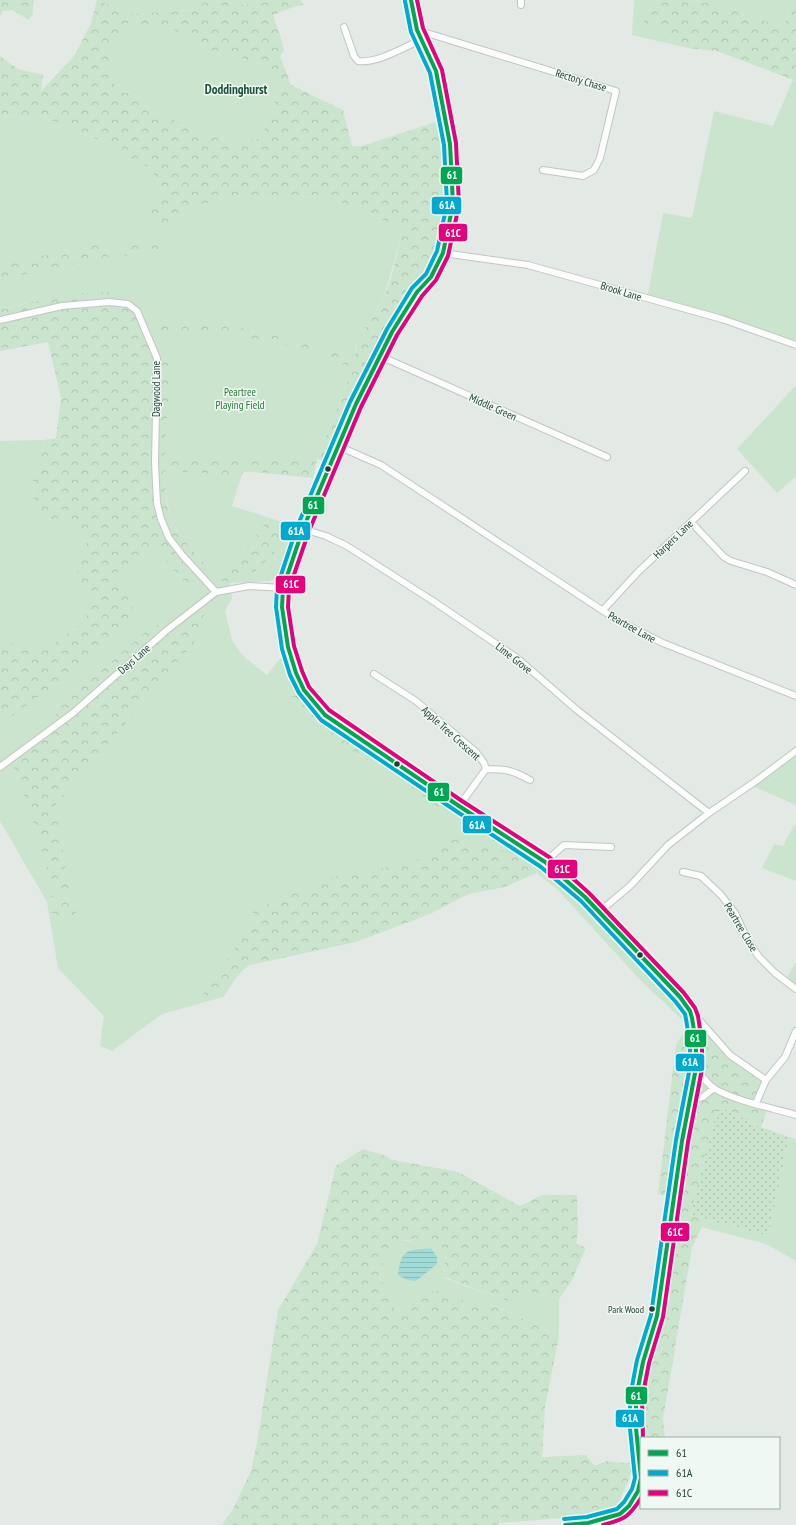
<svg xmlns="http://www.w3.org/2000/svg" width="796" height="1525" font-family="'PT Sans Narrow',sans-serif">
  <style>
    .green { fill: #cbe4cd }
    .forest { fill: url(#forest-crowns); fill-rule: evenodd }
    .garden { fill: url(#garden-dots) }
    .water { fill: url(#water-rules) }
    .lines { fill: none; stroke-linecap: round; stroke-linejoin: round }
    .street-casing { stroke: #c0c6c2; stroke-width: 8 }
    .secondary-casing { stroke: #bcc5c0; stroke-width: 10 }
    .street { stroke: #fbfcfb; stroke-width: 6 }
    .secondary { stroke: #fbfcfb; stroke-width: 9 }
    .bus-1-casing { stroke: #f0f8f3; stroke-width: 7 }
    .bus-2-casing { stroke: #f0f8f3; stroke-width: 7 }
    .bus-3-casing { stroke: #f0f8f3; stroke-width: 7 }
    .bus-1 { stroke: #00a651; stroke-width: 4 }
    .bus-2 { stroke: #00a9ce; stroke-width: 4 }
    .bus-3 { stroke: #e5007d; stroke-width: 4 }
    .bus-dot { fill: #1f3d30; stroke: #f0f8f3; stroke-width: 1.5 }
    .labels { text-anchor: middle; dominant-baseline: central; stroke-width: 3; stroke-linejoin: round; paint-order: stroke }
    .bus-label { font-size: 10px; fill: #1f3d30; stroke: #f0f8f3; text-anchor: end }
    .street-label { font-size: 11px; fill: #1f3d30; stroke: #f0f8f3 }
    .park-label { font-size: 11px; fill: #277737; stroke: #f0f8f3 }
    .quarter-label { font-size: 13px; font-weight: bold; fill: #1a5039; stroke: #f0f8f3 }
    .line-badge { stroke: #f0f8f3; stroke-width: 1.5 }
    .badge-label { font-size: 11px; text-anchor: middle; font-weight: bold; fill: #fff }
  </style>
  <defs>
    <pattern id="forest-crowns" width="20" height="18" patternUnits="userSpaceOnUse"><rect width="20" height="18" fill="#cbe4cd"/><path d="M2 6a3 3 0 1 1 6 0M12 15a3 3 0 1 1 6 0" fill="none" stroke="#aec4b0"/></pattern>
    <pattern id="garden-dots" width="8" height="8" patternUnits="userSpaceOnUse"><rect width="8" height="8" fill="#cbe4cd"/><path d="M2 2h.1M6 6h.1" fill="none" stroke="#aec4b0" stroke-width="1.8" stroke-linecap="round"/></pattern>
    <pattern id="water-rules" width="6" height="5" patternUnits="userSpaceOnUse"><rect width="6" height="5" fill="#a0dbd8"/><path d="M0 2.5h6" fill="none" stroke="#89bdba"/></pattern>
  </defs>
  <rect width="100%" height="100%" fill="#e3e9e5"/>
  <path class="green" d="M97,0H208L195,10L130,14Z
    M226,0H267L258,4L230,5Z
    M634,0H657L652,2L644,22L688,48L632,35Z
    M688,0H793L783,28L726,6Z
    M126,23L143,27L173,29L188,40L222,55H231L270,67L279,76L283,88L276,98L262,137L254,140L228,142L184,125L158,113L137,95L120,92L106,72L111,52Z
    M793,80L796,81V345L647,299L663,213L692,218L714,111L773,126Z
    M39,116L59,123L84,135L121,147L125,158L151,168L161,189L151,208L169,222L189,209L218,200L247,195L279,200L289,197L318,196L361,210L403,229L384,297L364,330L355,349L356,358L353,368L317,459L315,462L243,471L232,506L270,518L228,569L283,544L285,534L291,525L292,530L281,577L269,581L230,583L232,598L225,611L232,640L242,655L267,675L283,655L287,684L294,700L332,737L418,793L466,827L524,855L538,867L561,886L589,915L672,1003L689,1026L643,983L557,889L536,873L504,887L468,894L432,913L355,942L249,965L240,972L223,997L162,1014L112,1051L100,1046L104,1016L58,968L47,902L0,821V441L43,440L45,446L33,476L34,505L45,518L63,523L148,540L189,587L217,578L186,544L170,519L164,484L163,458L170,377L26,303L0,310V117Z
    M796,385V476L777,493L737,449Z
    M796,751V805L750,785Z
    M794,825L796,826V881L762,868L774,844L783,846Z
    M796,962V989L785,981Z
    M696,1068L714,1088L690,1101Z
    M789,1137L796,1140V1138V1261L766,1244L702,1227L711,1221L768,1236Z
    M419,1238L436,1244L446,1250L444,1278L508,1301L527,1291L559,1299V1336L535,1323L485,1302H466L444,1290L422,1293L399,1319L379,1275L386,1256L398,1241H408Z"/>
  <path class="forest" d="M0,0H34L32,15L28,20L13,10L3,11L0,16Z
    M97,0L130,14L195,10L208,0H226L230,5L257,4L267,0H300L304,5L296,6L273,15L281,38L284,51L280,56L291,85L343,110L352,146H362L445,119L453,204L443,253L407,306L379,343L327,460L317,459L313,478L243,471L242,475L164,471C164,483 166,509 171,520C182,542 201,559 217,578L228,569L270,518L291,525L285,534L283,544L256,571L225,583L217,578L189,587L153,546L115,574L133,607L120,636L0,725V636L16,646L44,651L86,620L89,594L76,577L90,531L45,518L34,506L33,476L45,446L43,440L56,438L61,398L48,342L0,351V310L65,294L110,292L133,313L168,357L170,377L164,458L315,462L317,459L353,368L310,350L261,340L214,332L156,335L153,329L152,323H222L289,339L355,357C356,335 374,317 384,297C393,278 397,250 403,229L361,210L318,196L289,197L279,200L247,195L218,200L189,209L169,222L155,223L150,208L161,189L151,168L125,158L121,147L84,135L59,123L39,116L0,117V56L18,69L43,75L41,91L75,55L91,23ZM126,23L143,27L173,29L188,40L222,55H231L270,67L279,76L283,88L276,98L262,137L254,140L228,142L184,125L159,113L137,95L120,92L106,72L111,52Z
    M657,0H688L726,6L783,28L793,0H796V81L717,51L688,48L644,22L652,2Z
    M140,237L146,244L162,240L168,241L167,247L125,256L122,244Z
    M106,243L115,256L0,279V265Z
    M208,604L194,643L55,806L70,892L52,886L36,831L12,761L39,741L62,705L150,628Z
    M283,655H291L314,703L545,862L585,897L730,1055L766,1080L757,1103L768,1107L761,1127L730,1111L718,1107L690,1215L711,1221L702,1227L692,1247L663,1419L665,1438H641L636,1398L657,1316L671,1197L658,1194L676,1044L689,1026C671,1002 652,983 632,961C602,929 572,896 538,867L536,873L504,887L468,894L425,916L355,942L249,965C239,973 231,984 222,994L202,996L254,921L253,910L337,876L412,863L452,839L522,855L466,827L418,793L332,737L294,700L287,684ZM696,1069L714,1089L690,1101Z
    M50,895L70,902L77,908L75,920H60L52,912Z
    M363,1149L383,1155L393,1160L458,1172L520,1206L542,1195H577L578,1231L576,1243L586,1248L572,1280L559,1299L527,1291L522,1301H508L444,1277L446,1250L436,1244L419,1239L398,1241L386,1256L379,1275L399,1318L422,1293L444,1290L466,1302H484L535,1323L559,1336L545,1407L542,1457L586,1455L595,1466L607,1461L635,1464L617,1507L588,1516L500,1523L509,1508L498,1525H222L233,1509L251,1471L257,1443L278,1310L317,1244L336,1166Z"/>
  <path class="garden" d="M718,1107L730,1111L758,1126L789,1137L768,1236L690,1215Z"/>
  <path class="water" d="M431,1248L437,1257V1264L416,1281L407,1280L398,1275C402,1248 406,1251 431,1248Z"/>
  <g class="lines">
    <g class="street-casing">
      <path id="street" d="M521,0V5
        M344,27L354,56L358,61C377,64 404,47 421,40
        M417,30L616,91L600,158L594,170L583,176L543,170
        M443,253L528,265L722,319L796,345
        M0,320L62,306L109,302L128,304L137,311L157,358L155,463L157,503L161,519L169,538L183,556L216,592
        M380,356L607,457
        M338,446L381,465L617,620L663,643L796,696
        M691,522L724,557L731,561L767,572L796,585
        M303,529L326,536L347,546L433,601L517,658L577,710L709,813
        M603,610L638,572L745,471
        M374,674L416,701L476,752L484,763L486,769L459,806
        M0,767L73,713L167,630L216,592L249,586L283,588
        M486,769C506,769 512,770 530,780
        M545,862L564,845L611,847
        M683,872L701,876L721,895L735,913L747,939L759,957L775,973L796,989
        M599,912L630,886L668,845L709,813L756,781L796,751
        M692,1018L700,1021L730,1055L766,1080
        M696,1068C701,1075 707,1084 715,1089C736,1101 772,1108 796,1115
        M690,1101L703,1097L714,1088
        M756,1103L766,1080L785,1057L796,1031"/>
    </g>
    <g class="secondary-casing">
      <path id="secondary" d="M411,0L417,30L436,71L450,144L453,204L443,253L431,277L417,292L392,332L356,404L303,529L283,588L282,607L288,647L296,673L304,690L314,703L325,715L459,806L545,862L585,897L680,997L690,1011L692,1018L696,1043V1068L682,1141L657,1316L643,1362L636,1398V1428L641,1478L638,1491L629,1506L620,1514L588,1523L565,1525"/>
    </g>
    <use href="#street" class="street"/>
    <use href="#secondary" class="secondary"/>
    <g class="bus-1-casing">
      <path id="bus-1" d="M411,0L417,30L436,71L450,144L453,204L443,253L431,277L417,292L392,332L356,404L303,529L283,588L282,607L288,647L296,673L304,690L325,715L459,806L545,862L585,897L680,997L690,1011L692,1018L696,1043V1068L682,1141L657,1316L643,1362L636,1398V1428L641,1478L638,1491L629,1506L620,1514L588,1523L565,1525"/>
    </g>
    <g class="bus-2-casing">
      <path id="bus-2" d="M405,1L411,32L430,73L444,145L447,204L437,251L426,274L412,288L387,329L350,402L297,527L277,587L276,607L282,649L290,675L299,693L321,720L456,811L541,867L581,901L675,1001L685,1014L686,1019L690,1043V1067L676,1140L651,1315L637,1360L630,1397V1429L635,1478L632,1489L624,1502L617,1509L587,1517L564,1519"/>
    </g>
    <g class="bus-3-casing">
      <path id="bus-3" d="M417,0L423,28L442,70L456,143L459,205L448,256L436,280L422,296L397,335L361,407L309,531L289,589L288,607L294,646L302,671L309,687L329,710L462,801L549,857L589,893L684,993L695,1008L698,1016L702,1043V1069L688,1142L663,1317L649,1363L642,1399L643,1438
        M603,1525C625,1519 629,1517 641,1498"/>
    </g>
    <use href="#bus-1" class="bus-1"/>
    <use href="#bus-2" class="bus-2"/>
    <use href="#bus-3" class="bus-3"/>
  </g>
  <g class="bus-dot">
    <circle cx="328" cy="469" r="3.5"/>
    <circle cx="397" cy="764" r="3.5"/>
    <circle cx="640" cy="955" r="3.5"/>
    <circle cx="652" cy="1309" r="3.5"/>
  </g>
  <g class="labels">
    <g class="bus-label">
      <text x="644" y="1309">Park Wood</text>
    </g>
    <g class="street-label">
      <text transform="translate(581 80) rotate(17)">Rectory Chase</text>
      <text transform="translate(621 291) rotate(17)">Brook Lane</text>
      <text transform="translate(156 389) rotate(-90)">Dagwood Lane</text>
      <text transform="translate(493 407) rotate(24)">Middle Green</text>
      <text transform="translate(673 539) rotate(-44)">Harpers Lane</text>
      <text transform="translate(632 627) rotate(29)">Peartree Lane</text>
      <text transform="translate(514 658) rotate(38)">Lime Grove</text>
      <text transform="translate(134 659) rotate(-41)">Days Lane</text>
      <text transform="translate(451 733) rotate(42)">Apple Tree Crescent</text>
      <text transform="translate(741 927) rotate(59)">Peartree Close</text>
    </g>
    <g class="park-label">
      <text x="240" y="392">Peartree<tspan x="240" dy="13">Playing Field</tspan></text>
    </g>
    <g class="quarter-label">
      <text x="236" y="89">Doddinghurst</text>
    </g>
  </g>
  <g class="line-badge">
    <rect x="440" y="166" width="23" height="19" rx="4" fill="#00a651"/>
    <rect x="431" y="196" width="31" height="19" rx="4" fill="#00a9ce"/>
    <rect x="438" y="223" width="30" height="19" rx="4" fill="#e5007d"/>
    <rect x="302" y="496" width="23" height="19" rx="4" fill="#00a651"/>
    <rect x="280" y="521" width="31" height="20" rx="4" fill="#00a9ce"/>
    <rect x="275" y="575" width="31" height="19" rx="4" fill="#e5007d"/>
    <rect x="427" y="782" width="23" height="20" rx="4" fill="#00a651"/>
    <rect x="462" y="815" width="30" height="19" rx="4" fill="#00a9ce"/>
    <rect x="547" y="859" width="31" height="20" rx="4" fill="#e5007d"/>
    <rect x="684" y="1029" width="23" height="19" rx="4" fill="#00a651"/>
    <rect x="675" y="1053" width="30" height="19" rx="4" fill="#00a9ce"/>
    <rect x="660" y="1222" width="30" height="20" rx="4" fill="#e5007d"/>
    <rect x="625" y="1386" width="23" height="19" rx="4" fill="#00a651"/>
    <rect x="615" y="1409" width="30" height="19" rx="4" fill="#00a9ce"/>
  </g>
  <g class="badge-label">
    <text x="452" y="179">61</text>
    <text x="447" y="209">61A</text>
    <text x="453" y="237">61C</text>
    <text x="313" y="509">61</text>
    <text x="296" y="535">61A</text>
    <text x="291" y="588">61C</text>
    <text x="439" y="796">61</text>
    <text x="477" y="829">61A</text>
    <text x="562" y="873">61C</text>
    <text x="695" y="1042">61</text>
    <text x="690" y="1066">61A</text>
    <text x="675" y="1236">61C</text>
    <text x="636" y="1400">61</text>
    <text x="630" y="1422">61A</text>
  </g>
  <rect x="640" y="1437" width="140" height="72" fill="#f0f8f3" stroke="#9cada5"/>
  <rect x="648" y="1450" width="20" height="6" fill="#00a651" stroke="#9cada5"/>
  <text x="676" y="1457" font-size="12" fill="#1f3d30">61</text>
  <rect x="648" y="1470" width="20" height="6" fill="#00a9ce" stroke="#9cada5"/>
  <text x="676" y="1477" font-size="12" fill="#1f3d30">61A</text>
  <rect x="648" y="1490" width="20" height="6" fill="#e5007d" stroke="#9cada5"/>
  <text x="676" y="1497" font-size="12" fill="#1f3d30">61C</text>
</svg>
